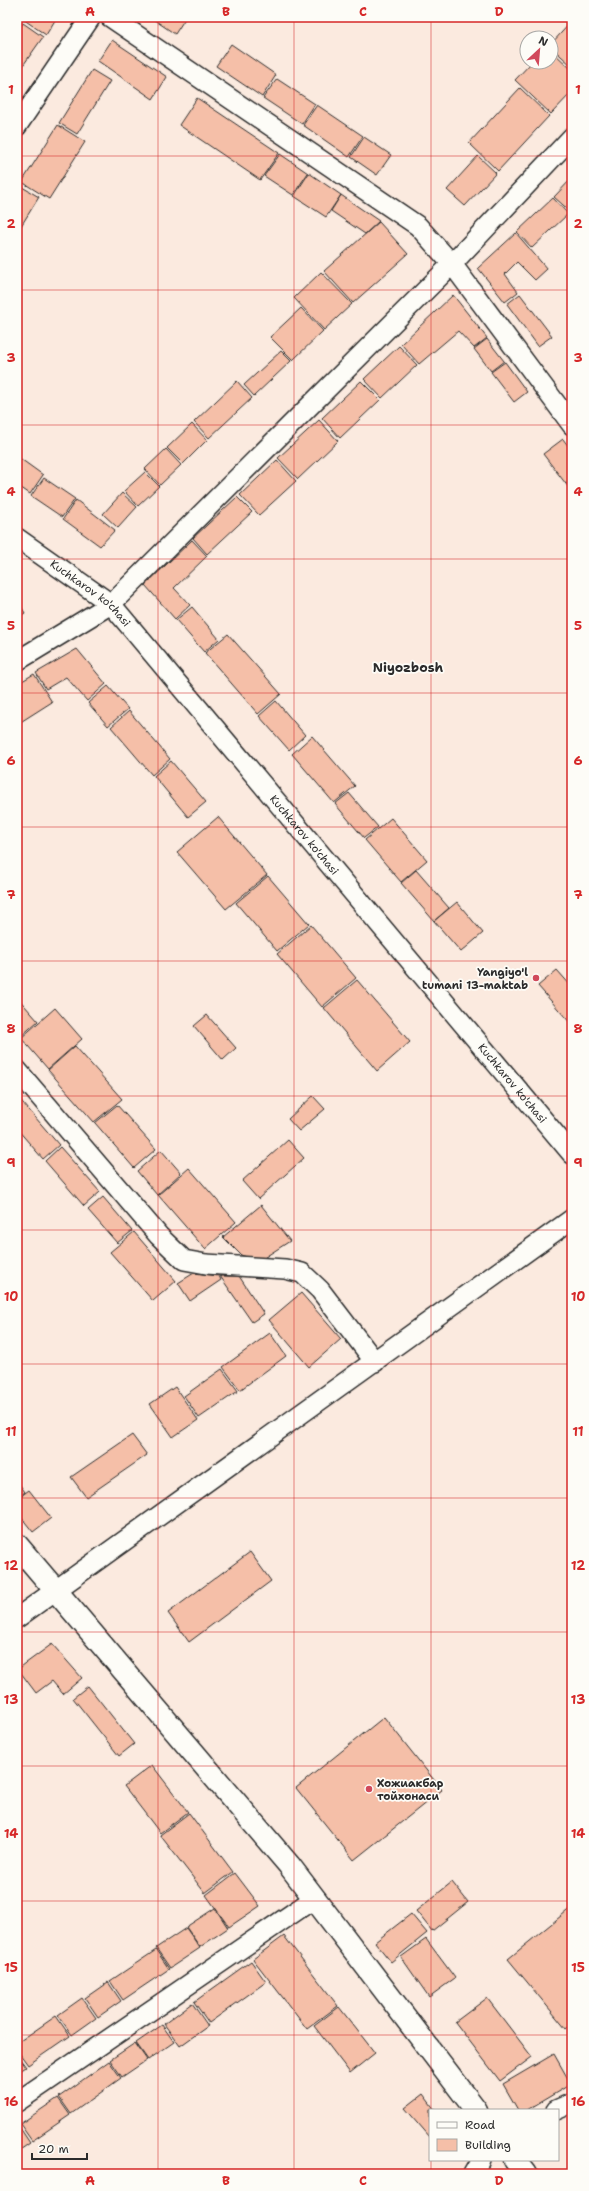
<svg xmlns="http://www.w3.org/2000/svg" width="589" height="2191" font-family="'Shantell Sans',sans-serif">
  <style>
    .building { fill: #f5bfa8; stroke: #2b2b2b }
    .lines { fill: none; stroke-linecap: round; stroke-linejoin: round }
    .minor-casing { stroke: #2b2b2b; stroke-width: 22 }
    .secondary-casing { stroke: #2b2b2b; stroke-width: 25 }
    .minor { stroke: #fdfcf7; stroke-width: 19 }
    .secondary { stroke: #fdfcf7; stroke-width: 22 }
    .grid { fill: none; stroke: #d62828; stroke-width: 1; stroke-opacity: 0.55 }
    .poi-dot { fill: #d1495b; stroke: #fdfcf7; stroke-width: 1.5 }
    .labels { text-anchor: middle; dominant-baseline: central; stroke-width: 3.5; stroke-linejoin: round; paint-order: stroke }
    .street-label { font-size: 11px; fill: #2b2b2b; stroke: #fdfcf7 }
    .poi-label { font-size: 11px; font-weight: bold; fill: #2b2b2b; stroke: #fdfcf7; text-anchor: end }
    .quarter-label { font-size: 13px; font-weight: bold; fill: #2b2b2b; stroke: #fdfcf7 }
    .neatline { fill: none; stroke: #d62828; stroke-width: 1.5 }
    .grid-label { font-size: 13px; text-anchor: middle; font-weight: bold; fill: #d62828 }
  </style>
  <rect width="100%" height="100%" fill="#fbeadf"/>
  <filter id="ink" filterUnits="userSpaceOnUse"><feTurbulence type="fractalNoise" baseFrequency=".025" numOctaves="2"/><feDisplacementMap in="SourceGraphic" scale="8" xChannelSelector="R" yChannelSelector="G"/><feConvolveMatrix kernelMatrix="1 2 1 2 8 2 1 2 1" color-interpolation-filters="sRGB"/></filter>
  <g filter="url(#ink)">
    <path class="building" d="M20,17H57L46,35Z
      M150,17H186L175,34Z
      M572,21V66L551,47V44Z
      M23,23L43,37L17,74V32Z
      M112,40L167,77L153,99L98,61Z
      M231,44L276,75L262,97L216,66Z
      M551,50L572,70V92L551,114L515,80L532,62H551Z
      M92,70L110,81L77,134L59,123Z
      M277,79L315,104L302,124L263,98Z
      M520,88L549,116L498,171L469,143Z
      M197,98L279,153L260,180L179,125Z
      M317,105L363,136L349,157L303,125Z
      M58,125L85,142L49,199L22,182Z
      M364,137L391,155L377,175L351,157Z
      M280,154L308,173L293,195L264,176Z
      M478,156L496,173L465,206L447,190Z
      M309,173L341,195L326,217L294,196Z
      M572,178V213L554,197Z
      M17,184L39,197L21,226L17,224Z
      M341,195L379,221L365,234L331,211Z
      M553,198L568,214L532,248L517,232Z
      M379,222L408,254L353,303L324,271Z
      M516,233L547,269L535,280L517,262L505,274L518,292L505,302L478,268Z
      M321,272L352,304L324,330L294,298Z
      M520,294L552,336L538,346L507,304Z
      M453,295L487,338L474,348L458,331L419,364L401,344Z
      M301,308L323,331L293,360L270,337Z
      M487,339L504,361L491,371L474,349Z
      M399,346L417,365L382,398L364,379Z
      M281,351L291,361L254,396L244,385Z
      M505,362L527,392L514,402L491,372Z
      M237,381L252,398L209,438L194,422Z
      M361,381L380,400L340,438L322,418Z
      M319,420L338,441L298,479L278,458Z
      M192,424L207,440L183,464L167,448Z
      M563,439L572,451V479L566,484L543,454Z
      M166,449L181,465L160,485L145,469Z
      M18,457L43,475L30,494L17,485Z
      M277,460L296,481L259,515L240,495Z
      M145,472L159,486L138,506L124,491Z
      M44,478L75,499L62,517L31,496Z
      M572,480V492L566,484Z
      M122,493L137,507L118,528L103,514Z
      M237,497L252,512L207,554L193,538Z
      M76,500L115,530L100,546L63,519Z
      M192,540L207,556L174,588L190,605L175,619L145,585Z
      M19,603L25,613L17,618V604Z
      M192,607L219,639L204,652L176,620Z
      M228,634L281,694L258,714L205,653Z
      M77,649L106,684L87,701L66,677L46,689L36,673Z
      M34,674L52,702L19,723L17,720V684Z
      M108,686L128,709L108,726L88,703Z
      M276,701L305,735L289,750L259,716Z
      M129,711L170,759L152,775L111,727Z
      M312,736L355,786L334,803L292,754Z
      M171,761L206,802L188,817L154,776Z
      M349,793L378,827L364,838L335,804Z
      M218,817L267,875L226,909L177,852Z
      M391,818L427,860L401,882L365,840Z
      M416,870L449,908L434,921L401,883Z
      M268,876L309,924L277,951L236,903Z
      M457,902L483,933L461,952L434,921Z
      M311,925L356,978L322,1007L277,954Z
      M557,970L572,987V1025L538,986Z
      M357,980L410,1042L377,1071L324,1008Z
      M17,997L38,1021L20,1037L17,1033Z
      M55,1008L82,1039L48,1069L21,1038Z
      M207,1015L236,1048L223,1060L194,1026Z
      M75,1046L122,1099L94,1122L48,1070Z
      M17,1096L59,1145L43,1159L17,1129Z
      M313,1096L325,1109L299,1131L288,1119Z
      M117,1105L156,1149L134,1168L95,1123Z
      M288,1140L304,1158L258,1199L242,1181Z
      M60,1147L100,1192L84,1206L45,1161Z
      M161,1150L181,1173L157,1195L137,1171Z
      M189,1168L236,1222L205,1249L158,1195Z
      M103,1197L132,1231L117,1243L88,1210Z
      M261,1205L290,1241L259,1261L241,1255L223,1237Z
      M134,1232L176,1281L153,1301L110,1252Z
      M194,1273L219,1276L221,1280L190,1301L178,1283Z
      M220,1276H239L264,1314L252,1322Z
      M301,1293L341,1339L309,1367L269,1320Z
      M270,1333L286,1356L240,1390L223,1367Z
      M222,1369L238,1391L199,1418L184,1396Z
      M175,1387L198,1420L173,1437L150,1404Z
      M132,1435L147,1455L86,1497L71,1477Z
      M17,1481L25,1492L17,1498Z
      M29,1490L51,1518L33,1532L17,1512V1499Z
      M250,1552L271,1581L189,1642L168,1613Z
      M52,1644L82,1678L63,1694L52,1681L36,1693L18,1669Z
      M88,1686L134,1744L119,1756L73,1698Z
      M384,1717L442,1790L354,1860L296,1788Z
      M152,1765L188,1812L160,1833L124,1786Z
      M189,1813L233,1872L205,1893L160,1835Z
      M235,1873L260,1906L229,1927L206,1895Z
      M452,1882L468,1902L432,1931L416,1911Z
      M572,1907V2024L566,2029L508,1959Z
      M215,1908L228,1928L200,1947L186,1927Z
      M411,1914L427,1933L391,1962L375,1942Z
      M186,1928L200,1948L170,1968L156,1948Z
      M284,1936L338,2006L307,2029L253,1959Z
      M426,1939L455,1978L429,1997L401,1957Z
      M156,1950L169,1969L123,2000L110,1981Z
      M251,1961L266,1982L209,2023L194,2002Z
      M108,1982L121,2001L98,2017L85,1998Z
      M82,1998L96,2018L72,2035L58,2015Z
      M487,1998L532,2057L500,2081L455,2022Z
      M192,2003L208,2026L180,2046L164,2024Z
      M339,2007L375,2053L350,2073L314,2026Z
      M56,2016L70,2036L28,2065L17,2050V2043Z
      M162,2025L174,2042L148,2060L136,2043Z
      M135,2043L147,2060L122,2077L110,2060Z
      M554,2054L571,2084L527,2110H518L503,2084Z
      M17,2055L26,2067L17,2073Z
      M109,2061L121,2078L71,2114L59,2097Z
      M423,2094L435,2110H430V2137L405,2108Z
      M58,2098L70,2115L32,2141L20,2124Z
      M18,2125L30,2143L17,2152V2126Z"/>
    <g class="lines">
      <g class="minor-casing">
        <g id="minor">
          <path d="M110,17L418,226L452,264L572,425"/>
          <path d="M17,126L91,17"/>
          <path id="s1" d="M17,538L111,604L572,1154"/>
          <path d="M17,661L111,604L452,264L572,137"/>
          <path d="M17,1070L159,1236L184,1260L206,1264L285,1269L302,1273L320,1290L375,1362"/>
          <path d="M17,1618L572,1219"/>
          <path d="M17,2102L315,1898"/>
          <path d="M556,2110L572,2103"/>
          <path d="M473,2174L481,2160"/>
        </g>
      </g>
      <g class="secondary-casing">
        <path id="secondary" d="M17,1545L289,1865L476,2110
          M515,2160L526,2174"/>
      </g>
      <use href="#minor" class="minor"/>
      <use href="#secondary" class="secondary"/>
    </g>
  </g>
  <path class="grid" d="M158,17V2174M294,17V2174M431,17V2110M17,156H572M17,290H572M17,425H572M17,559H572M17,693H572M17,827H572M17,961H572M17,1096H572M17,1230H572M17,1364H572M17,1498H572M17,1632H572M17,1766H572M17,1901H572M17,2035H572M431,2160V2174"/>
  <g class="poi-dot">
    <circle cx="536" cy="978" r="4"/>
    <circle cx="369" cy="1789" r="4"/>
  </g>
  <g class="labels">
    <g class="street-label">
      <text stroke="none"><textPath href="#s1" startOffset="92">Kuchkarov ko'chasi</textPath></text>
      <text stroke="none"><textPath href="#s1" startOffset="416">Kuchkarov ko'chasi</textPath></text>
      <text stroke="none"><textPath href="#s1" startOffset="740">Kuchkarov ko'chasi</textPath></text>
    </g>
    <g class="poi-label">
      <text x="528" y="972">Yangiyo'l<tspan x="528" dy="13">tumani 13-maktab</tspan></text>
      <text x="377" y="1783" text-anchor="start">Хожиакбар<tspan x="377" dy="13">тойхонаси</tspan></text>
    </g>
    <g class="quarter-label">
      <text x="408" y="667">Niyozbosh</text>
    </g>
  </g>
  <rect width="589" height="2191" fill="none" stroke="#fdfcf7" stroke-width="44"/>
  <rect x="429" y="2109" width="130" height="52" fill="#fdfcf7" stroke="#a9a8a5"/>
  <rect x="437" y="2122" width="20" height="6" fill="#fdfcf7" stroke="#a9a8a5"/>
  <text x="465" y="2129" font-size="12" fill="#2b2b2b">Road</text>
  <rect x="437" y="2139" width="20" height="12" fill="#f5bfa8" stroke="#a9a8a5"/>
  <text x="465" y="2149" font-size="12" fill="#2b2b2b">Building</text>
  <g transform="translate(539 50) rotate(26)"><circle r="19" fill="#fdfcf7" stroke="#a9a8a5"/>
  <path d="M0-3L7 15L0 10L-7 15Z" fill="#d1495b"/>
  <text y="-6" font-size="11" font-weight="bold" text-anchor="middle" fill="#2b2b2b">N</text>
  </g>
  <path d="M32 2153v6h55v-6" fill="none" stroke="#2b2b2b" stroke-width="2"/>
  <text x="38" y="2153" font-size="12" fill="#2b2b2b" stroke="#fdfcf7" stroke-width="3" paint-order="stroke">20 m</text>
  <rect x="22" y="22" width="545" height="2147" class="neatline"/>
  <g class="grid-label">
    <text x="90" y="16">A</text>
    <text x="226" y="16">B</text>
    <text x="363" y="16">C</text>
    <text x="499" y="16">D</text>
    <text x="11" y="94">1</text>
    <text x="578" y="94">1</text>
    <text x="11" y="228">2</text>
    <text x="578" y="228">2</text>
    <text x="11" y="362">3</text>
    <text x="578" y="362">3</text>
    <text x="11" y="496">4</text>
    <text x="578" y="496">4</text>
    <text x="11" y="630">5</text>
    <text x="578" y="630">5</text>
    <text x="11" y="765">6</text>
    <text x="578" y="765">6</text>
    <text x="11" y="899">7</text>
    <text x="578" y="899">7</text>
    <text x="11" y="1033">8</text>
    <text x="578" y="1033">8</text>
    <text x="11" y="1167">9</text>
    <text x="578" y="1167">9</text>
    <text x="11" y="1301">10</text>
    <text x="578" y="1301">10</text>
    <text x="11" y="1436">11</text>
    <text x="578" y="1436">11</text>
    <text x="11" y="1570">12</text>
    <text x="578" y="1570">12</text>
    <text x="11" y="1704">13</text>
    <text x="578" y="1704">13</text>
    <text x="11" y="1838">14</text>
    <text x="578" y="1838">14</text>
    <text x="11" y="1972">15</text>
    <text x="578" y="1972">15</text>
    <text x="11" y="2106">16</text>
    <text x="578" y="2106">16</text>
    <text x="90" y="2185">A</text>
    <text x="226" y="2185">B</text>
    <text x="363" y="2185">C</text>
    <text x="499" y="2185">D</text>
  </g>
</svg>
